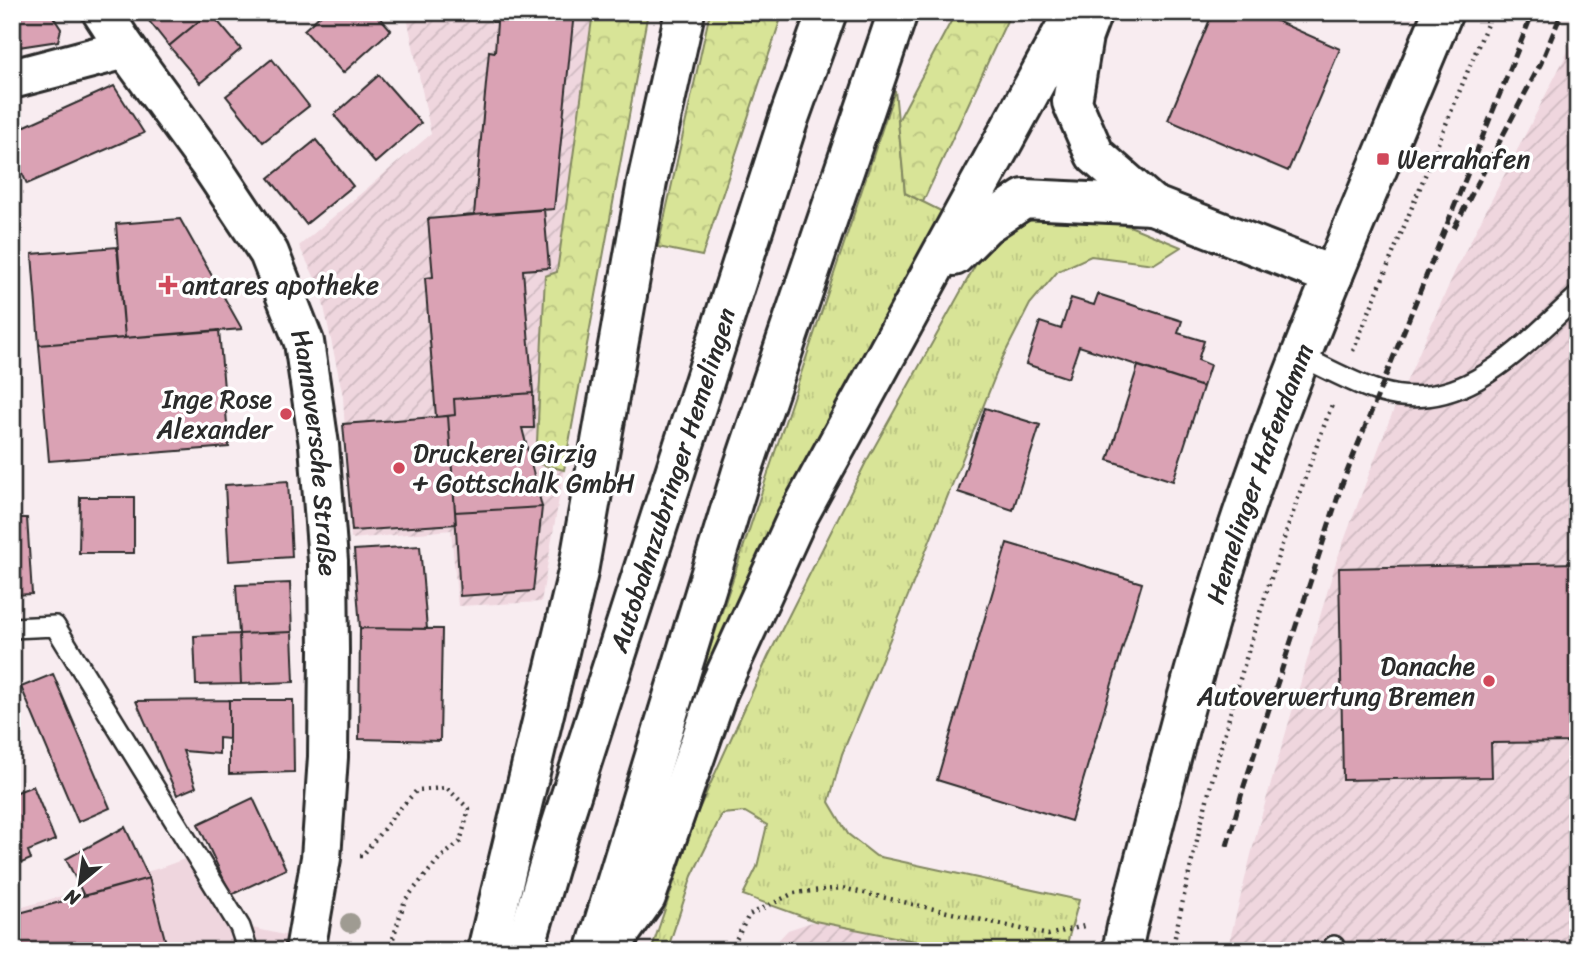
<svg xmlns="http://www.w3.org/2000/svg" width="1590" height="963" font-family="Sriracha,sans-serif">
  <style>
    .built { fill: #efd6de }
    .industrial { fill: url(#industrial-furrows) }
    .grass { fill: url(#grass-tufts); stroke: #828861; stroke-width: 2 }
    .forest { fill: url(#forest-crowns); stroke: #828861; stroke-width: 2 }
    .building { fill: #daa2b4; stroke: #2b2b2b; stroke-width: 2 }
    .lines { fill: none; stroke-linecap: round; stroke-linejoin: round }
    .lane-casing { stroke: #2b2b2b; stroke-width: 24 }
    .street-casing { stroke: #2b2b2b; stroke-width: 44 }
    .secondary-casing { stroke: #2b2b2b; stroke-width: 44 }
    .highway-casing { stroke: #2b2b2b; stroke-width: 44 }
    .path { stroke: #2b2b2b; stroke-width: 4.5; stroke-dasharray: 2 5; stroke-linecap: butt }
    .lane { stroke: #fff; stroke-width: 19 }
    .street { stroke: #fff; stroke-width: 38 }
    .secondary { stroke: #fff; stroke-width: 38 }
    .highway { stroke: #fff; stroke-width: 38 }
    .rail { stroke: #2b2b2b; stroke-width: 5; stroke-dasharray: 10 5; stroke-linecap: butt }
    .tree { fill: #9f9b92 }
    .poi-dot { fill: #d1495b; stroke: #fff; stroke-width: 2.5 }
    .labels { text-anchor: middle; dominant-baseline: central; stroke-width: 7; stroke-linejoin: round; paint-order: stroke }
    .poi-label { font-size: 26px; fill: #2b2b2b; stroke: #fff; text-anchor: start }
    .street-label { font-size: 26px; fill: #2b2b2b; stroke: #fff }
  </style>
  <defs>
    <pattern id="industrial-furrows" width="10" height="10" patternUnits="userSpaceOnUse" patternTransform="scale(1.75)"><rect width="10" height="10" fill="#efd6de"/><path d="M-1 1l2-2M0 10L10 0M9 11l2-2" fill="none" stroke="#cdb8bf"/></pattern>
    <pattern id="grass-tufts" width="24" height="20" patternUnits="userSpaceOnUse" patternTransform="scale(1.75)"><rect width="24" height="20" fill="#d8e497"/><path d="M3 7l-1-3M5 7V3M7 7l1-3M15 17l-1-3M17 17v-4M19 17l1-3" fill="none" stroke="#bac482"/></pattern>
    <pattern id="forest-crowns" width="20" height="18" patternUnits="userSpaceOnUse" patternTransform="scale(1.75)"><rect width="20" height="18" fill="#d8e497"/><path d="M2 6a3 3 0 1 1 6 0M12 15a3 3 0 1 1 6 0" fill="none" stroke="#bac482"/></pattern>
  </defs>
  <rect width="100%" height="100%" fill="#f8ecf0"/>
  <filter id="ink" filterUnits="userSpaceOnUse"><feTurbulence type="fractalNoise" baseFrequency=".0143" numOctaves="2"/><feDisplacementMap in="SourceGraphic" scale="14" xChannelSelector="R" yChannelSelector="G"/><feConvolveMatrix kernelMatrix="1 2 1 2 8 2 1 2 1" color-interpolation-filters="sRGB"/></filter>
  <g filter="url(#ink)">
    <path class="built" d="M209,850L244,926L302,939L300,951H12V910L160,868Z"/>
    <path class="industrial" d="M406,12H593L557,272L545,276L536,462L564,470L541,602L458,606L451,530L351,539L343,396L320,288L299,246L431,134Z
      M1578,32V951H1227L1257,831L1336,562L1389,421L1456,269Z
      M815,921L964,951H768L788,930Z"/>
    <path class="grass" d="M895,90L905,193L947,214L700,700L693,699Z
      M1085,215L1132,227L1181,247L1154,264L1091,256L1058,271L1030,304L1002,359L910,591L842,754L829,802L848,834L876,856L1079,900L1065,951H964L815,921L743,895L757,867L767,825L745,812L722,814L692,876L667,951H651L698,811L768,657L866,462L976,264L1010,230L1039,216Z"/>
    <path class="forest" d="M593,12H648L564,470L536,463L545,276L557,272Z
      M710,12H783L702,256L658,247Z
      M956,12H1011L923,202L905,193L898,121Z"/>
    <path class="building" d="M12,12H50L61,29L58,41L12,48Z
      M142,12H210L169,46Z
      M210,12L241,49L200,83L169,46Z
      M324,12H375L391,30L343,73L304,30Z
      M493,12H574L554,209L474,215L489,51L495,52L497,22H492Z
      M1213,12H1256L1340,49L1288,171L1168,120Z
      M272,59L309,106L263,142L226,96Z
      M379,75L421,123L375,163L334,115Z
      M114,86L144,133L27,184L12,151V132Z
      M316,140L353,186L306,224L269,178Z
      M544,209L549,268L523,270L533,393L454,399L455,415L436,417L425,278L433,277L428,219Z
      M180,219L242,329L125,338L116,224Z
      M117,247L125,338L39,345L32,254Z
      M1098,294L1182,321L1178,333L1204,341L1198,360L1210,365L1203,387L1079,346L1068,378L1026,364L1040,322L1061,329L1071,298L1094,305Z
      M219,330L229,447L49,461L39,345Z
      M1138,366L1203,387L1173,481L1108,460Z
      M533,393L534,428H522L542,507L455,512L448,416L455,415L454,399Z
      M985,408L1040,425L1013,510L958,492Z
      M448,416L456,524L352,531L343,424Z
      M288,481L292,557L229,561L225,485Z
      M80,497H134V553H79Z
      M542,507L533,591L460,596L455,512Z
      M12,518H27L32,594L12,595Z
      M1007,543L1142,583L1071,821L937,780Z
      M420,546L427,629L360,628L354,550Z
      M1578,563V742L1491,743L1492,777L1343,780L1339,568Z
      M290,583L292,632L239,634L236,585Z
      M360,628L442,629L440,741L359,739Z
      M292,632L294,682L241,684L239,634Z
      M239,634L241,684L196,685L194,636Z
      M53,674L110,808L78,822L21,687Z
      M229,700H293L294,772L229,774Z
      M229,700V739L219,738V754L183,751L196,787L177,795L136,701Z
      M12,717L17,748H12Z
      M33,786L55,840L28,851L31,859L12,867V794Z
      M253,798L286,869L231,895L198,824Z
      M125,827L149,878L84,896L66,859Z
      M149,878L168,951H12V915Z"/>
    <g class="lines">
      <g class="lane-casing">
        <path id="lane" d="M1302,357C1327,368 1354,384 1381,392C1464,416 1522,346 1578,296
          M12,628L55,626L240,927L248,951
          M1334,946V951"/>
      </g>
      <g class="street-casing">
        <g id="street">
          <path id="s1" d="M102,12L126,49L209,163L269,253L304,342L319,445L328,561L329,650L328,757L321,858L305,951"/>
          <path d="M12,79L126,49"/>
        </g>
      </g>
      <g class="secondary-casing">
        <g id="secondary">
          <path d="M1092,12L1083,36L1072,102L1095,155L1152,205L1333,276"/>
          <path id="s2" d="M1122,951L1127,927C1168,772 1205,615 1260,464C1315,311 1381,162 1443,12"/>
        </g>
      </g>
      <g class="highway-casing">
        <g id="highway">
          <path d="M954,256L985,225L1024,199L1152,205"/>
          <path d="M596,949L743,468L898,12"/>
          <path d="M487,951L578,572L647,182L685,12"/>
          <path id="s3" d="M524,951L554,848L789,118L827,12"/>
          <path d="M607,951L646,897L718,691L797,518L1074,12"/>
        </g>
      </g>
      <path class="path" d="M1353,351L1492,12
        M360,856H362L396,813L417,790L447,788L469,809L460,842L439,859L405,900L389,951
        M730,951L749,915L794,893L842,888L1048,935L1088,925
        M1172,951C1211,764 1265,581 1333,402"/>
      <use href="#lane" class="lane"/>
      <use href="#street" class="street"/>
      <use href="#secondary" class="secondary"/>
      <use href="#highway" class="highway"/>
      <path class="rail" d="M1454,228L1541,63L1562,12
        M1227,846L1243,789L1342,484L1533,12"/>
    </g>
    <circle class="tree" cx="350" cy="923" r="10"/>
  </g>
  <g class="poi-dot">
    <rect x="1376" y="152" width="14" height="14" rx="3.5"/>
    <path d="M164.5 274.5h7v7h7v7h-7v7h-7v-7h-7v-7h7z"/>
    <circle cx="286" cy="414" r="7"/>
    <circle cx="399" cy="468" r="7"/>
    <circle cx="1489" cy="681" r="7"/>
  </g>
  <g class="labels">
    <g class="poi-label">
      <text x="1397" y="159">Werrahafen</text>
      <text x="182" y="285">antares apotheke</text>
      <text x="272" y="399" text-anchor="end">Inge Rose<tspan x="272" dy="30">Alexander</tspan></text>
      <text x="413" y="453">Druckerei Girzig<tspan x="413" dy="30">+ Gottschalk GmbH</tspan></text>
      <text x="1475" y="666" text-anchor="end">Danache<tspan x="1475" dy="30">Autoverwertung Bremen</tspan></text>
    </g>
    <g class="street-label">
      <text stroke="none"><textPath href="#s1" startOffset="500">Hannoversche Straße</textPath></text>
      <text stroke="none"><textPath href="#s2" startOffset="497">Hemelinger Hafendamm</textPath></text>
      <text stroke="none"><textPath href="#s3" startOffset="494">Autobahnzubringer Hemelingen</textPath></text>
    </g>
  </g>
  <rect width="1590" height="963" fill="none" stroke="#fff" stroke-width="42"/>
  <rect x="21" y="21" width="1548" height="921" fill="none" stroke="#2b2b2b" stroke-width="2.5" filter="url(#ink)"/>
  <g transform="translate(80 883) rotate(209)" stroke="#ffffff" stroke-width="5" paint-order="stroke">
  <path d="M0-5L12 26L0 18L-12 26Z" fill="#2b2b2b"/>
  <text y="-10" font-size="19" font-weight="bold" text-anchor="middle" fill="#2b2b2b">N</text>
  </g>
</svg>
